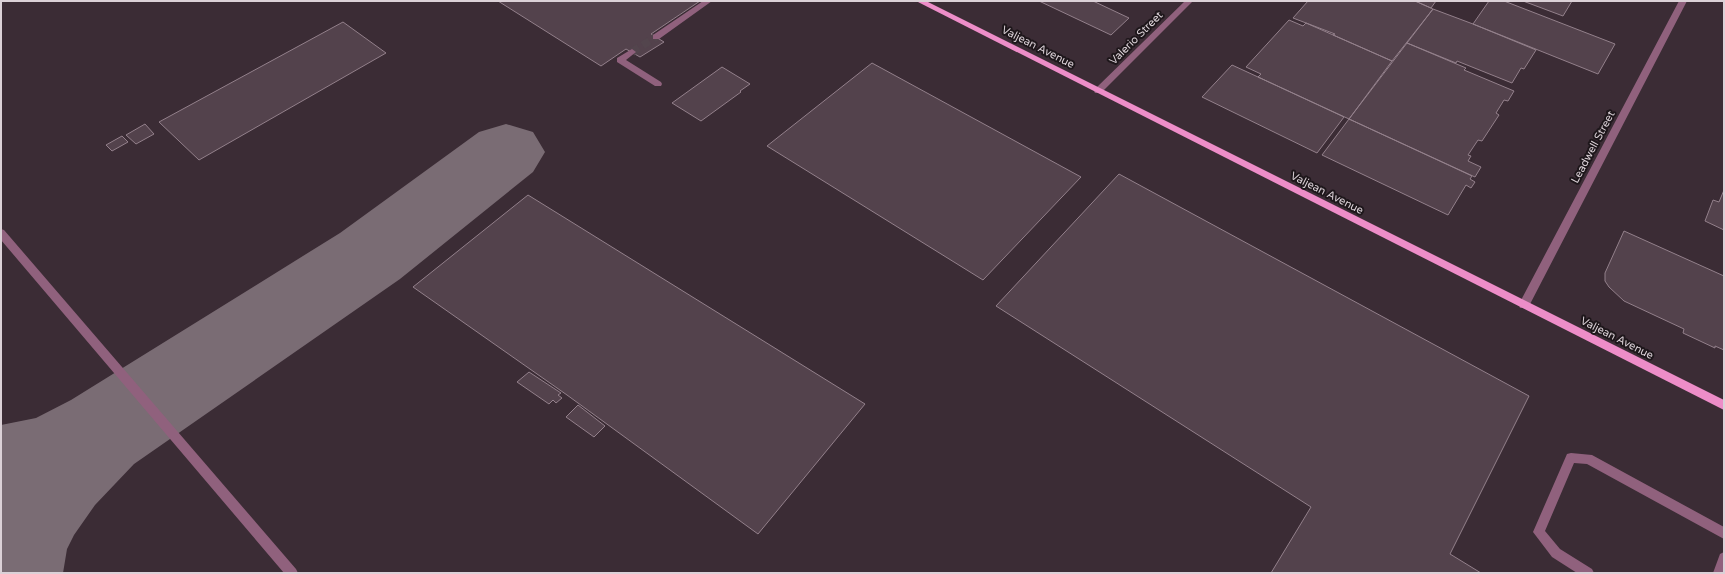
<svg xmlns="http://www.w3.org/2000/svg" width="1725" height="574" font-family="'Varela Round',sans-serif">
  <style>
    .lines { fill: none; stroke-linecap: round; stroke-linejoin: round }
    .taxiway { fill: #7a6c74; fill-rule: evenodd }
    .building { fill: #53424c; stroke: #93808b }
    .minor-tunnel { stroke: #53454d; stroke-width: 8; stroke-dasharray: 8 4.5; stroke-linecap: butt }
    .minor { fill: #90617d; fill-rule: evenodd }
    .major { fill: #ed8dc8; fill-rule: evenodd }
    .labels { text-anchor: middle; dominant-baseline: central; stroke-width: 4; stroke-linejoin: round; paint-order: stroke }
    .street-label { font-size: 11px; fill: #dbd1d7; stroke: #1e171b }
  </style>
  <rect width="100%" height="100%" fill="#3b2c35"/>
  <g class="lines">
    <path class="taxiway" d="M506,124L533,132L545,152L533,172L400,279L134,464L95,505L74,535L67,549L63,573H1V425L36,418L71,400L340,233L479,132Z"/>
  </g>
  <path class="building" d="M498,1H700L651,34L664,42L640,57L626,49L601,66Z
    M1039,1H1093L1129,18L1111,35Z
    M1308,1H1415L1433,9L1392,61L1333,35L1335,34L1293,18Z
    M1415,1H1436L1431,8Z
    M1489,1H1504L1615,44L1598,74L1473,24Z
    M1523,1H1572L1563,16Z
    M1433,9L1473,24L1536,50L1524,69L1521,68L1512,83L1457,61L1456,63L1407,43Z
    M1289,20L1303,26L1306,23L1392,61L1349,119L1258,77L1261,74L1246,67Z
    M343,22L386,53L199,160L159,122Z
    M1407,43L1466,68L1464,70L1514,91L1508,101L1504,100L1496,113L1499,115L1482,141L1478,140L1468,155L1471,156L1468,161L1481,167L1475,177L1349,119Z
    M872,63L1081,177L983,280L767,146Z
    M1232,65L1258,77L1344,117L1317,153L1202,97Z
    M722,67L750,84L740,91L741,92L701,121L672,103Z
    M1349,119L1472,176L1470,179L1475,182L1471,188L1466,185L1448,215L1322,155Z
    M145,124L154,134L136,144L126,135Z
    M122,136L128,142L112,151L106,145Z
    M1119,174L1529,396L1450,554L1481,573H1271L1311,507L996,306Z
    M1724,190V230L1705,221L1713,200L1719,202Z
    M528,195L865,404L758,534L567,395L413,287Z
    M1624,231L1724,276V350L1715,346V348L1683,333L1684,329L1624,301L1609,287L1605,281V273Z
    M529,372L561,393L558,395L562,398L556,403L553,400L549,404L517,382Z
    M578,405L605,426L594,437L566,417Z"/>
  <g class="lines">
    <path class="minor-tunnel" d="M632,52L656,37"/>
    <path class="minor" d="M703,1H712L659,39H653V35Z
      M1185,1H1193L1101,93H1095L1094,91L1095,89Z
      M1679,1H1687L1528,308H1520L1519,305L1520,302Z
      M632,49L636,52L626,60L661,82L662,84L661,86H655L617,62V58Z
      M1,229L4,230L296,569L298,573H284L1,240Z
      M1571,453L1592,455L1724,527V539L1587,464L1574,463L1545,531L1560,549L1592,569L1594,573H1577L1552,557L1533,532L1567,454Z
      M1724,552V573H1713L1720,554Z"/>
    <path class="major" d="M916,1H926L1724,400V410Z"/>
  </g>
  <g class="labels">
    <g class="street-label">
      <text transform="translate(1136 38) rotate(-45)">Valerio Street</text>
      <text transform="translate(1038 47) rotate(27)">Valjean Avenue</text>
      <text transform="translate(1593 147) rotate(-62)">Leadwell Street</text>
      <text transform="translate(1327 193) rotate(27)">Valjean Avenue</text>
      <text transform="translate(1617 338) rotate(27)">Valjean Avenue</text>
    </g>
  </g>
  <rect width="1725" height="574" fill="none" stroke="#dbd1d7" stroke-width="4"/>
</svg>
